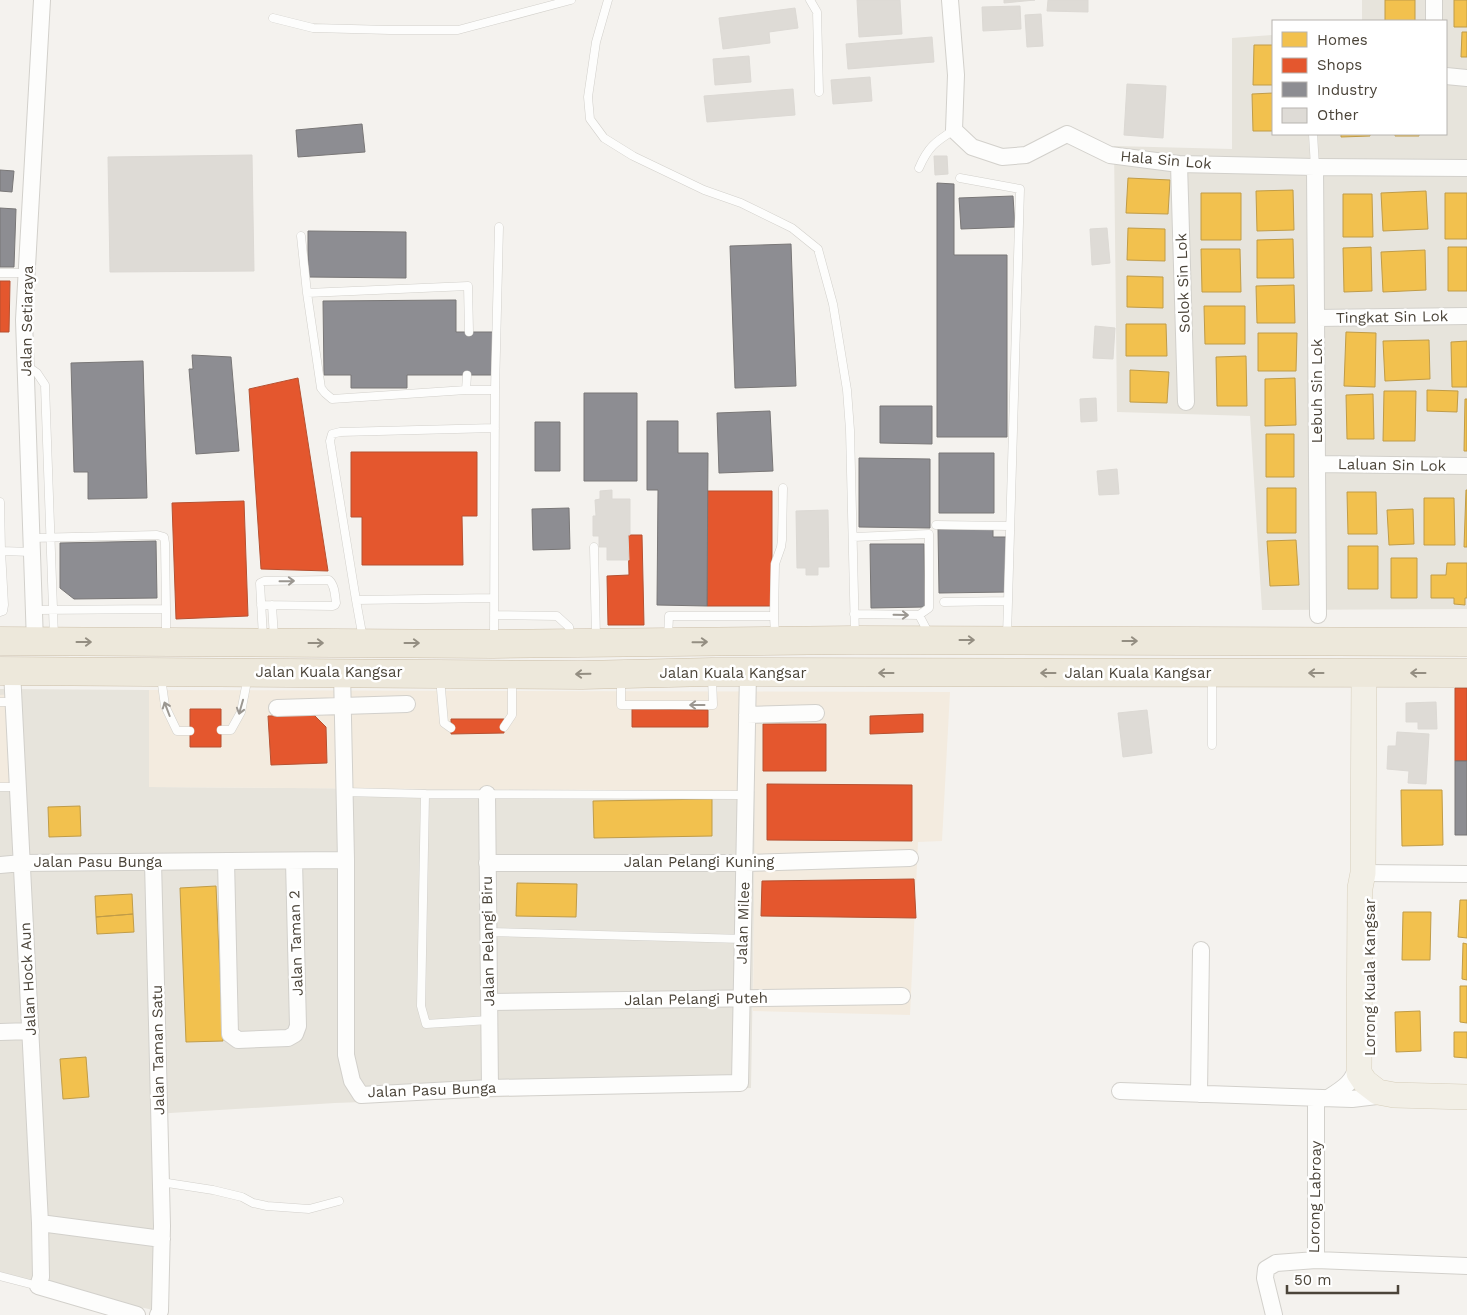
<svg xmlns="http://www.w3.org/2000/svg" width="1467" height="1315" font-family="'Work Sans',sans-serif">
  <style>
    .residential { fill: #e7e4dc }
    .commercial { fill: #f3ebdf }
    .homes { fill: #f2c14e; stroke: #c09c48 }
    .shops { fill: #e4572e; stroke: #b65131 }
    .industry { fill: #8d8d92; stroke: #797777 }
    .building { fill: #dedbd6; stroke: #dcd9d4 }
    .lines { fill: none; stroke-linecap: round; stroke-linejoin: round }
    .lane-casing { stroke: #d2d0cb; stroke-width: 9 }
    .street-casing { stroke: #d2d0cb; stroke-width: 18 }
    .primary-casing { stroke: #d6cebb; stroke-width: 26 }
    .highway-casing { stroke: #ccbfa9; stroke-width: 29 }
    .lane { stroke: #fdfdfc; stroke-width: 8 }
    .street { stroke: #fdfdfc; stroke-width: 16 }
    .primary { stroke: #f2efe6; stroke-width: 25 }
    .highway { stroke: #ede8db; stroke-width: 28 }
    .oneway { stroke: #9b9791 }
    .oneway2 { stroke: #948e82 }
    .labels { text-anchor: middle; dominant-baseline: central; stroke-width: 5; stroke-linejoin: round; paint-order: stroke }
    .street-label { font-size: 15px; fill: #4b4439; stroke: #fff }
  </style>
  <rect width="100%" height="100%" fill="#f4f2ee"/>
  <path class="residential" d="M1362,0H1467V609L1262,610L1250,416L1117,412L1114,146L1232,149V38L1273,35V134H1446V21H1362Z
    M0,689L149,690L150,787L756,791L751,1088L335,1103L154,1114L153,1310L0,1275Z"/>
  <path class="commercial" d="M149,690L950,692L942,841L918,842L910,1015L753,1011L755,791L149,787Z
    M12,694L19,788L0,789V695Z"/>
  <path class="homes" d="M1385,0H1415V21H1385Z
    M1454,0H1467V27H1454Z
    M1462,32H1467V57H1461Z
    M1254,45H1273V85H1253Z
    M1273,93V131H1253L1252,94Z
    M1341,134H1370V136L1341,137Z
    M1395,134H1419V136H1395Z
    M1128,178L1170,180L1168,214L1126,213Z
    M1293,190L1294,230L1257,231L1256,191Z
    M1426,191L1428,229L1383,231L1381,193Z
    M1201,193H1241V240H1201Z
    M1445,193H1467V239H1445Z
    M1343,194H1372L1373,237H1343Z
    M1128,228L1165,229V261L1127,260Z
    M1293,239L1294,278H1257V240Z
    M1371,247L1372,291L1344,292L1343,248Z
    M1448,247H1467V291H1448Z
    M1201,249H1240L1241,292H1202Z
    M1425,250L1426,290L1383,292L1381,252Z
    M1127,276L1163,277V308L1127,307Z
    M1294,285L1295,323H1257L1256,286Z
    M1204,306H1245V344H1205Z
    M1126,324H1166L1167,356H1126Z
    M1346,332L1376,333L1375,387L1344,386Z
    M1258,333H1297L1296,371H1258Z
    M1429,340L1430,379L1385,381L1383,341Z
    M1467,341V387H1452L1451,342Z
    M1246,356L1247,406H1217L1216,357Z
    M1130,370L1169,372L1167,403L1130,402Z
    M1295,378L1296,425L1265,426V379Z
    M1427,390L1458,391L1457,412L1427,411Z
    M1384,391H1416L1415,441H1383Z
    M1373,394L1374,439H1347L1346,395Z
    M1465,399H1467V451H1464Z
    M1266,434H1294V477H1266Z
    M1267,488H1296V533H1267Z
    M1466,490H1467V547H1464Z
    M1347,492H1376L1377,534H1348Z
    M1424,498H1454L1455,545H1424Z
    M1413,509L1414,544L1389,545L1387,510Z
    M1296,540L1299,585L1270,586L1267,541Z
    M1348,546H1378V589H1348Z
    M1391,558H1417V598H1391Z
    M1447,563H1467V598H1465V605L1454,604V598H1431V575H1446Z
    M1401,790H1442L1443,845L1402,846Z
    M712,799V836L594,838L593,801Z
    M80,806L81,836L49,837L48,807Z
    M517,883L577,884L576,917L516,916Z
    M216,886L223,1041L186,1042L180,888Z
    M132,894L133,914L96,917L95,896Z
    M1460,900H1467V938L1458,937Z
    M1403,912H1431L1430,960H1402Z
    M133,914L134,932L97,934L96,917Z
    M1463,943L1467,944V980L1462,979Z
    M1460,986H1467V1023L1460,1022Z
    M1420,1011L1421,1051L1396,1052L1395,1012Z
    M1454,1032H1467V1058L1454,1057Z
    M86,1057L89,1097L63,1099L60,1059Z"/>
  <path class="shops" d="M0,281H10L9,332H0Z
    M298,378L328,571L261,569L249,389Z
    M351,452H477V516H462L463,565H362V517H351Z
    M707,491H772V606H707Z
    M244,501L248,616L176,619L172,503Z
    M628,535H642L644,625H608L607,576L629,575Z
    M1455,688H1467V761H1455Z
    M190,709H221V747H190Z
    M632,709L708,710V727H632Z
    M923,714V732L870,734V716Z
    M314,715L326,727L327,763L271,765L268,716Z
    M451,719H504V733L451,734Z
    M763,724H826V771H763Z
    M767,784L912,785V841L767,840Z
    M914,879L916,918L761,916L762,881Z"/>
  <path class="industry" d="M362,124L365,152L298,157L296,130Z
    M0,170L14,171L12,192L0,191Z
    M937,183L954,184V255H1007V437H937Z
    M1013,196L1015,227L961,229L959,198Z
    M0,208L16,209L14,267H0Z
    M308,231L406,232V278L308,277Z
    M791,244L796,386L735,388L730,246Z
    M456,300V332H494V375H407V388H351V375H324L323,301Z
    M192,355L231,357L239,451L196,454L189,369H193Z
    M143,361L147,498L88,499V472H74L71,363Z
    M584,393H637V481H584Z
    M880,406H932V444L880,443Z
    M770,411L773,471L719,473L717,413Z
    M647,421H678V453H708L707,606L657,605L658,490H647Z
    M535,422H560V471H535Z
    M939,453H994V513H939Z
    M859,458L930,459V528L859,527Z
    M569,508L570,549L533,550L532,509Z
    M938,529H993V537H1007L1008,592L939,593Z
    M156,541L157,598L74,599L60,588V543Z
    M870,544H924L925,607L871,608Z
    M1455,761H1467V835H1455Z"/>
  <path class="building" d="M857,0H900L902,34L859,37Z
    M1004,0H1035L1004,3Z
    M1048,0H1088V12L1047,11Z
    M1020,6L1021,29L983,31L982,7Z
    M795,8L798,28L769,32L770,43L723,49L719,18Z
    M1041,14L1043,46L1027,47L1025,15Z
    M932,37L934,62L848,69L846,44Z
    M749,56L751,82L715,85L713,59Z
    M870,77L872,101L833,104L831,80Z
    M1127,84L1166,86L1163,138L1124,135Z
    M793,89L795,115L707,122L704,96Z
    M252,155L254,271L110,272L108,157Z
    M934,156H947L948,174L935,175Z
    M1107,228L1110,263L1092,265L1090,229Z
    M1095,326L1115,328L1113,359L1093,358Z
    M1096,398L1097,421L1081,422L1080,399Z
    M1117,469L1119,494L1099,495L1097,471Z
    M612,490V499H630V535H628L629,560H607V547H599V536H593V516H596L595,500L600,499V491Z
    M828,510L829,567H818V575H806V568H797L796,511Z
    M1436,702L1437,729H1418V722H1406V703Z
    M1147,710L1152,753L1123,757L1118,713Z
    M1397,732L1429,734L1426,784L1408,783L1409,771L1387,769L1388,746H1396Z"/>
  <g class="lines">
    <g class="lane-casing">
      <path id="lane" d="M608,0L596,42L588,97L590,119L604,138L633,156L704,190L741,203L792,228L818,249L833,304L847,390L850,430L855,636
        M810,0L817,12L819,92
        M273,18L313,28L390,30H458L571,0
        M1313,134L1315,167
        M919,168C928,147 935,142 954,130
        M960,178L1020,189L1007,636
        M301,236L307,293
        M0,273H27
        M27,366L37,373L45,385L54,637
        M467,375L466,390H495
        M466,390L332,399L325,393L321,388L307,293L468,286L469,332
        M0,502L1,551
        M936,525L1010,526
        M853,537L929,534V608L919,615
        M31,538L157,535L164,537L165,543L166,609
        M594,547L596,638
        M356,600L330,441L332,434L340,432L495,428
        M944,602L1008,601
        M261,605L333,606L335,605L336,603C335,596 335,585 329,580L264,581L260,583C261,601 262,619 263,637
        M272,605L274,638
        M35,610L166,609V638
        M0,612L3,611L4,605L1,551L32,552
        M854,614L919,615L929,634
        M494,615L557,616L569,627L571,639
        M774,616L775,564L781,547L782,540L783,488
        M668,638L669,616H774L775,635
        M363,639L356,600L494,598
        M494,639L495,390L499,227
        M161,677L165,706L177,731H190
        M440,678L444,723L451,728
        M621,680V705H713L712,677
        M0,702H13
        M504,727L512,715V678
        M221,730H231L241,712L248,676
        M1212,745V677
        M0,787H18
        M345,792L425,794
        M488,932L743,939
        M489,1020L426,1024L421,1006L425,794L746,795
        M161,1182L213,1190L242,1197L253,1203L267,1206L309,1209L339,1201
        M0,1276L38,1286"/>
    </g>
    <g class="street-casing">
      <path id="street" d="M950,0L956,75L954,130L972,147L1002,157L1026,155L1067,134L1110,155L1179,164L1315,167L1467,168
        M1434,0V21
        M1446,76L1467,78
        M1179,164L1186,402
        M1315,167L1318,615
        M1317,318L1467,316
        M1317,464L1467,466
        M35,642L24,320L42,0
        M12,671L40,1223L41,1277L38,1286L137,1315
        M342,672L346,860V1055L352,1081L361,1095L490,1088L740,1083L748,673
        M277,708L407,704
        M747,715L816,713
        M487,794L490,1088
        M226,861L230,1034L238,1040L288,1038L295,1034L298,1026L294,861
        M153,862L162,1226L160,1311L158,1315
        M487,863H745L910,858
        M0,865L22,863L346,860
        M1363,873L1467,874
        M489,1002L902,996
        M0,1032L31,1031
        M1120,1091L1352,1099L1385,1095
        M1199,1094L1201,950
        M1328,1098C1344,1088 1354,1082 1358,1063
        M40,1223L162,1239
        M1316,1260L1467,1266
        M1274,1315L1265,1278L1266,1269L1276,1263L1316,1260V1098"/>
    </g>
    <g class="primary-casing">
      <path id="primary" d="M1364,673L1363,873L1360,888L1359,1073L1365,1082L1378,1092L1394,1095L1467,1097"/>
    </g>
    <g class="highway-casing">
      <path id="highway" d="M0,641L493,644L855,640L1467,642
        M0,671L582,675L712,672L1467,673"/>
    </g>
    <use href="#lane" class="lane"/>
    <use href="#street" class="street"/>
    <use href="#primary" class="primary"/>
    <use href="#highway" class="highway"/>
  </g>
  <defs><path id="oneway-shaft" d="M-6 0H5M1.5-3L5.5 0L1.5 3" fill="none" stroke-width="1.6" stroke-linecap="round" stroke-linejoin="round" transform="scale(1.25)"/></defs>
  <g class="oneway">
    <use href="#oneway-shaft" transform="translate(287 581) rotate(-1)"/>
    <use href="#oneway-shaft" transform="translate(901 615) rotate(1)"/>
    <use href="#oneway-shaft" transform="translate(697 705) rotate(-180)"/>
    <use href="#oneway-shaft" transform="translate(241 707) rotate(106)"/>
    <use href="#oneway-shaft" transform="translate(167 709) rotate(-111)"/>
  </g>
  <g class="oneway2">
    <use href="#oneway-shaft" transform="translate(967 640)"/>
    <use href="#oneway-shaft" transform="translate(1130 641)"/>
    <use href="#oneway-shaft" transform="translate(84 642)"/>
    <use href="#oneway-shaft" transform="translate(700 642) rotate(-1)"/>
    <use href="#oneway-shaft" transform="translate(316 643)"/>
    <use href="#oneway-shaft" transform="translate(412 643)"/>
    <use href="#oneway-shaft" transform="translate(886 673) rotate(-180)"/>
    <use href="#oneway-shaft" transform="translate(1048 673) rotate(180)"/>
    <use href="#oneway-shaft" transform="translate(1316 673) rotate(180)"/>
    <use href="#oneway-shaft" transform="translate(1418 673) rotate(-180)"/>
    <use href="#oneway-shaft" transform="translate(583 674) rotate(179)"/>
  </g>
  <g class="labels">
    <g class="street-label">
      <text transform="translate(1166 160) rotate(5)">Hala Sin Lok</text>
      <text transform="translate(1183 283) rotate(-92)">Solok Sin Lok</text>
      <text transform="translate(1392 317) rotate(-1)">Tingkat Sin Lok</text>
      <text transform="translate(27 321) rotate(-89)">Jalan Setiaraya</text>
      <text transform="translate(1317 391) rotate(-90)">Lebuh Sin Lok</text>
      <text transform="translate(1392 465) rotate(1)">Laluan Sin Lok</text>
      <text x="329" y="672">Jalan Kuala Kangsar</text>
      <text x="733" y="673">Jalan Kuala Kangsar</text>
      <text x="1138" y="673">Jalan Kuala Kangsar</text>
      <text x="98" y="862">Jalan Pasu Bunga</text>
      <text x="699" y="862">Jalan Pelangi Kuning</text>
      <text transform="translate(743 923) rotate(-88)">Jalan Milee</text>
      <text transform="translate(488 941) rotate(-91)">Jalan Pelangi Biru</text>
      <text transform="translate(296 943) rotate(-92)">Jalan Taman 2</text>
      <text transform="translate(1370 977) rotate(-90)">Lorong Kuala Kangsar</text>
      <text transform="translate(28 979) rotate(-93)">Jalan Hock Aun</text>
      <text transform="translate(696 999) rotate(-1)">Jalan Pelangi Puteh</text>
      <text transform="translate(158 1050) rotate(-91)">Jalan Taman Satu</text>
      <text transform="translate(432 1090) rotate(-2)">Jalan Pasu Bunga</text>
      <text transform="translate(1315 1197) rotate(-89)">Lorong Labroay</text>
    </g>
  </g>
  <rect x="1272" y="20" width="175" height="115" fill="#ffffff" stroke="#b7b4b0"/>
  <rect x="1282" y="32" width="25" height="15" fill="#f2c14e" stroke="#b7b4b0"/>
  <text x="1317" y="45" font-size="15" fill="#4b4439">Homes</text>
  <rect x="1282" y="58" width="25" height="15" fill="#e4572e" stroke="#b7b4b0"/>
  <text x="1317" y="70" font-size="15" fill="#4b4439">Shops</text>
  <rect x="1282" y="82" width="25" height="15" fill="#8d8d92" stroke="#b7b4b0"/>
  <text x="1317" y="95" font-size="15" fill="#4b4439">Industry</text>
  <rect x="1282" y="108" width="25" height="15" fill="#dedbd6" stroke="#b7b4b0"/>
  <text x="1317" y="120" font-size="15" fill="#4b4439">Other</text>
  <path d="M1287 1285v8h111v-8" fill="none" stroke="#4b4439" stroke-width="2.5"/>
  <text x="1294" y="1285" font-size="15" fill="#4b4439" stroke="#ffffff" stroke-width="4" paint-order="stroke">50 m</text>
</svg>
